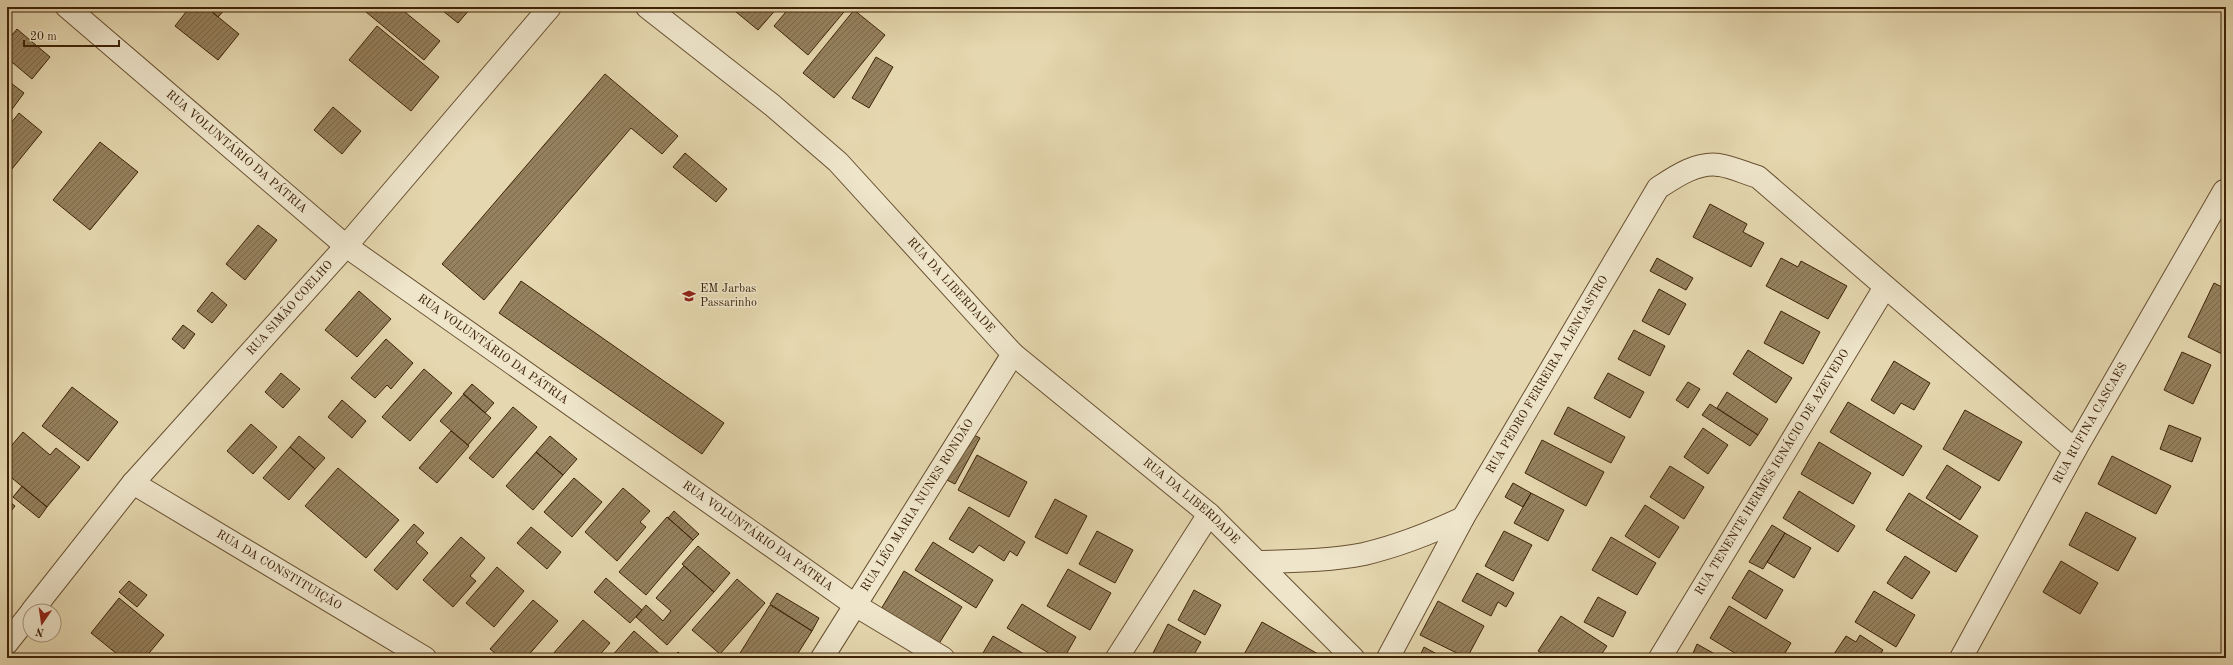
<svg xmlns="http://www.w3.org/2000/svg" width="2233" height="665" font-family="'Old Standard TT',serif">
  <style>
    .building { fill: url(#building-hatch); stroke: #3e2307 }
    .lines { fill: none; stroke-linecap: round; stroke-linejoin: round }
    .minor-casing { stroke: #685031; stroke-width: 24 }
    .minor { stroke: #eee5cb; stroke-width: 22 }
    .labels { text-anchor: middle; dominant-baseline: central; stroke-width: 3; stroke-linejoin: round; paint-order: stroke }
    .street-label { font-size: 12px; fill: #3e2307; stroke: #eee5cb }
    .poi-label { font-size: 12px; fill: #3e2307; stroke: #eee5cb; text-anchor: start }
  </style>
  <defs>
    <pattern id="building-hatch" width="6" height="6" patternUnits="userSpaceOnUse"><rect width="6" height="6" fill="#95815e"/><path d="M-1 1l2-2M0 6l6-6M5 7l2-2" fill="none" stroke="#7b694c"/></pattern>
  </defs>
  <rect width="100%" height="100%" fill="#e5d7af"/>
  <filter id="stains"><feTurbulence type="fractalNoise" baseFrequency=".005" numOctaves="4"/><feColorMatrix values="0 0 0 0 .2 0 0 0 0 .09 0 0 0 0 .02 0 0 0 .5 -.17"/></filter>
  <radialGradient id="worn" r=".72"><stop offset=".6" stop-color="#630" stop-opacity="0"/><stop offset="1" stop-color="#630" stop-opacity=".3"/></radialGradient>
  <path class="building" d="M190,7H206L239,34L218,60L175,26Z
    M206,7H227L218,17Z
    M360,7H399L440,41L424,60Z
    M438,7H467L470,9L458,23Z
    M730,7H778L758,30Z
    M790,7H848L808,55L774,26Z
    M854,10L885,35L834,98L803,73Z
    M377,26L439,77L411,111L349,60Z
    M17,29L50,57L32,79L7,58V41Z
    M876,57L893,67L869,108L852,98Z
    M605,74L678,136L662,154L631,128L484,300L442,264Z
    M7,80L24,93L7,116Z
    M333,107L361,131L342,154L314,130Z
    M19,113L42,132L7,175V128Z
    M100,142L138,172L90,230L53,200Z
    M685,153L727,189L716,202L673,167Z
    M1710,204L1747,224L1743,232L1764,243L1751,267L1693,237Z
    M258,225L277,240L245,280L226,264Z
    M1657,258L1693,278L1686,290L1650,271Z
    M1781,258L1798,267L1801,261L1847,286L1828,319L1766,286Z
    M521,281L724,423L702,454L499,313Z
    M2214,283L2226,289V356L2188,337Z
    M1659,289L1686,304L1669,335L1642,321Z
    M359,291L391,319L357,357L325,330Z
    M212,292L227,305L212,323L197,311Z
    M1781,311L1820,332L1803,364L1764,343Z
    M183,325L195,334L184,349L172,339Z
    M1634,330L1665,346L1650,376L1618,359Z
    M386,339L413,363L391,389L387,385L375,398L351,378Z
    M1748,350L1792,378L1776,403L1733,374Z
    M2182,352L2211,365L2193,404L2164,390Z
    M1894,361L1930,383L1914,410L1901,403L1894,414L1871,400Z
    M424,369L452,393L410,441L382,417Z
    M281,373L300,389L283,408L265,392Z
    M1608,373L1644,392L1630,418L1594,398Z
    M1688,382L1700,389L1688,408L1676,400Z
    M472,384L494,403L485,413L463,394Z
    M72,387L118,422L88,461L42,426Z
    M1727,392L1768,419L1758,435L1717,408Z
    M464,394L491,418L468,445L440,421Z
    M342,400L366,421L352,438L328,417Z
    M1848,402L1922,446L1903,476L1830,432Z
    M1710,404L1758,435L1750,446L1702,415Z
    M513,407L537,427L493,478L469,458Z
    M1568,407L1625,437L1611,463L1554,434Z
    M1965,410L2022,442L1999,481L1943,449Z
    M251,424L277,447L253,474L227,451Z
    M2169,425L2201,438L2192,462L2160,449Z
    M1703,428L1728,445L1708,474L1684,457Z
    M451,431L469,446L437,483L419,468Z
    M23,432L50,455L56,448L80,467L47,507L7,474V451Z
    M970,433L980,438L955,484L945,479Z
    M299,436L325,458L315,469L290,447Z
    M550,436L577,459L563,475L536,452Z
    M1542,440L1604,472L1586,506L1525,473Z
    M1819,442L1871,473L1853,504L1801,474Z
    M290,447L315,469L289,500L263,478Z
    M536,452L563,475L533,510L506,486Z
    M977,455L1027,482L1009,517L958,490Z
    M2112,456L2171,486L2156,514L2098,484Z
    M1947,465L1981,487L1960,520L1926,498Z
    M1670,466L1704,487L1684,519L1650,497Z
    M338,468L399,520L366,558L305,506Z
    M574,478L602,502L572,537L544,512Z
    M1513,483L1531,493L1523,507L1505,497Z
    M22,486L47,507L39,518L13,497Z
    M623,488L650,511L640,522L646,527L617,561L585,532Z
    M1799,491L1855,526L1838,552L1783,518Z
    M1531,493L1564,510L1548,541L1514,523Z
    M1909,493L1978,536L1956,572L1886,530Z
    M1055,499L1087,516L1067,554L1035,537Z
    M7,500L15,506L7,516Z
    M1645,505L1679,527L1659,558L1625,536Z
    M969,507L1025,542L1017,556L1010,551L1004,561L979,545L973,553L949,539Z
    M674,511L699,534L693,540L668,518Z
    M2086,512L2136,538L2118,571L2069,545Z
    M667,517L693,540L646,595L619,572Z
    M414,524L424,533L416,542L428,553L397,590L374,570Z
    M1772,525L1785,533L1763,569L1749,562Z
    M531,527L561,552L547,569L517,543Z
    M1097,531L1133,550L1115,583L1079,564Z
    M1504,531L1532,545L1513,581L1485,566Z
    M1785,533L1811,548L1794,578L1767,562Z
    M461,537L485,558L470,576L476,581L453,607L423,580Z
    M1611,537L1656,563L1637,595L1592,570Z
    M933,542L993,580L976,608L915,570Z
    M698,546L730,573L714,592L682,564Z
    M1905,556L1930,572L1912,599L1887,583Z
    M2061,561L2098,583L2080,614L2043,592Z
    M684,566L714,592L667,645L636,617L646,605L663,621L671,611L656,598Z
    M497,567L524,591L494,627L466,603Z
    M1068,569L1111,593L1090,630L1047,606Z
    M1749,570L1783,590L1766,619L1732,598Z
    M904,571L962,607L935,650L878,614Z
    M1477,573L1514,593L1506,607L1498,602L1491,616L1462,601Z
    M606,578L642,610L630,623L594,592Z
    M737,579L765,603L720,654L692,630Z
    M129,581L147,595L137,607L119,592Z
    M1194,590L1221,605L1205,635L1178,620Z
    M1874,591L1915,615L1896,647L1855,622Z
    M777,593L819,618L812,631L770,604Z
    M1598,597L1626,612L1613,637L1584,622Z
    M119,598L164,635L145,658H122L91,633Z
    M533,600L558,621L526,658H501L490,649Z
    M1438,601L1484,626L1467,658L1420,635Z
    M1022,604L1076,637L1064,658H1057L1007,628Z
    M770,605L812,631L795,658H737Z
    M1729,606L1791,643L1782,658H1743L1710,638Z
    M1561,616L1607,646L1599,658H1549L1538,651Z
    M583,620L610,643L597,658H556L552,655Z
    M1262,622L1325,658H1242Z
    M1168,624L1201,642L1192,658H1157L1152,655Z
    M634,631L661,655L658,658H610Z
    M1860,635L1883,650L1878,658L1832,657L1846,636L1856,642Z
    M993,636L1031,658H980Z
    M1697,644L1722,658H1691Z
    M1424,647L1444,658H1419Z
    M678,652L685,658H672Z"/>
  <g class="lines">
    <g class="minor-casing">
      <g id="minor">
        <path id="s1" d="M67,7L346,246L855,605L943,658"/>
        <path id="s2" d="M647,7L772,105L838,162L1013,354L1209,514L1353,658"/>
        <path id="s3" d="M133,483L425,658"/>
        <path d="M1257,562C1292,561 1330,561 1364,554C1398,546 1431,533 1463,518"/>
        <path id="s4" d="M32,611L133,483L346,246L550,7"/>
        <path d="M7,643L30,614"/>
        <path id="s5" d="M822,658L1013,354"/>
        <path d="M1117,658L1209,514"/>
        <path id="s6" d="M1388,658L1463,518L1658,188C1675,177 1696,162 1719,165C1732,167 1745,173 1758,177L2075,450"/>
        <path id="s7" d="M1660,658L1885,287"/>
        <path id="s8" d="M1961,658L2075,450L2224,191"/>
      </g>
    </g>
    <use href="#minor" class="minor"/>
  </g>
  <defs>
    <g id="school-bare" transform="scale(1.08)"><path d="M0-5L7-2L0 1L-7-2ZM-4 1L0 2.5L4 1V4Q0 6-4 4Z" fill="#8f2418" stroke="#eee5cb" stroke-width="2.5" paint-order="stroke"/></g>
  </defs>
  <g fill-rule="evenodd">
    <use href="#school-bare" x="689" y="296"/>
  </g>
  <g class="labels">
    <g class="street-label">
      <text stroke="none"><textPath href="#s1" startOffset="223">RUA VOLUNTÁRIO DA PÁTRIA</textPath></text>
      <text stroke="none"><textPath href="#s2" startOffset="413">RUA DA LIBERDADE</textPath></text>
      <text stroke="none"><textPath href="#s4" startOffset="398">RUA SIMÃO COELHO</textPath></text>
      <text stroke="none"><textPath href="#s1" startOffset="547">RUA VOLUNTÁRIO DA PÁTRIA</textPath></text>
      <text stroke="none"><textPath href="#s6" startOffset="325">RUA PEDRO FERREIRA ALENCASTRO</textPath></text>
      <text stroke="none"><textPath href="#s8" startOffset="268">RUA RUFINA CASCAES</textPath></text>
      <text stroke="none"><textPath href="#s7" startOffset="217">RUA TENENTE HERMES IGNÁCIO DE AZEVEDO</textPath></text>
      <text stroke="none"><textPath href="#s2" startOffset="737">RUA DA LIBERDADE</textPath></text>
      <text stroke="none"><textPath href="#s5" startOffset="180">RUA LÉO MARIA NUNES RONDÃO</textPath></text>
      <text stroke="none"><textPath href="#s1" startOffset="871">RUA VOLUNTÁRIO DA PÁTRIA</textPath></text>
      <text stroke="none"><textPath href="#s3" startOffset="170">RUA DA CONSTITUIÇÃO</textPath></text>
    </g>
    <g class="poi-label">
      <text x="700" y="289">EM Jarbas<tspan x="700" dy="14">Passarinho</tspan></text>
    </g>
  </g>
  <rect width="2233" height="665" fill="none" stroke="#e5d7af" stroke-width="24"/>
  <rect x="8" y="8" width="2217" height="649" fill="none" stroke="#3e2307" stroke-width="2"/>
  <rect x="12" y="12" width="2209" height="641" fill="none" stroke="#3e2307"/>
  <g transform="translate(42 623) rotate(193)"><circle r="19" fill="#eee5cb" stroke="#a8977d"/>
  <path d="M0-3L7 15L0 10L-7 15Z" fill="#8f2418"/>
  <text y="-6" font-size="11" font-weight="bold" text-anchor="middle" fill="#3e2307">N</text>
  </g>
  <path d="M24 40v6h95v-6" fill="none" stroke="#3e2307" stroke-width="2"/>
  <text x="30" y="40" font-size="12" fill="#3e2307" stroke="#eee5cb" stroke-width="3" paint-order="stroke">20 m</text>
  <rect width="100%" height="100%" filter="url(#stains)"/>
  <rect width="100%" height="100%" fill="url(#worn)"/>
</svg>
